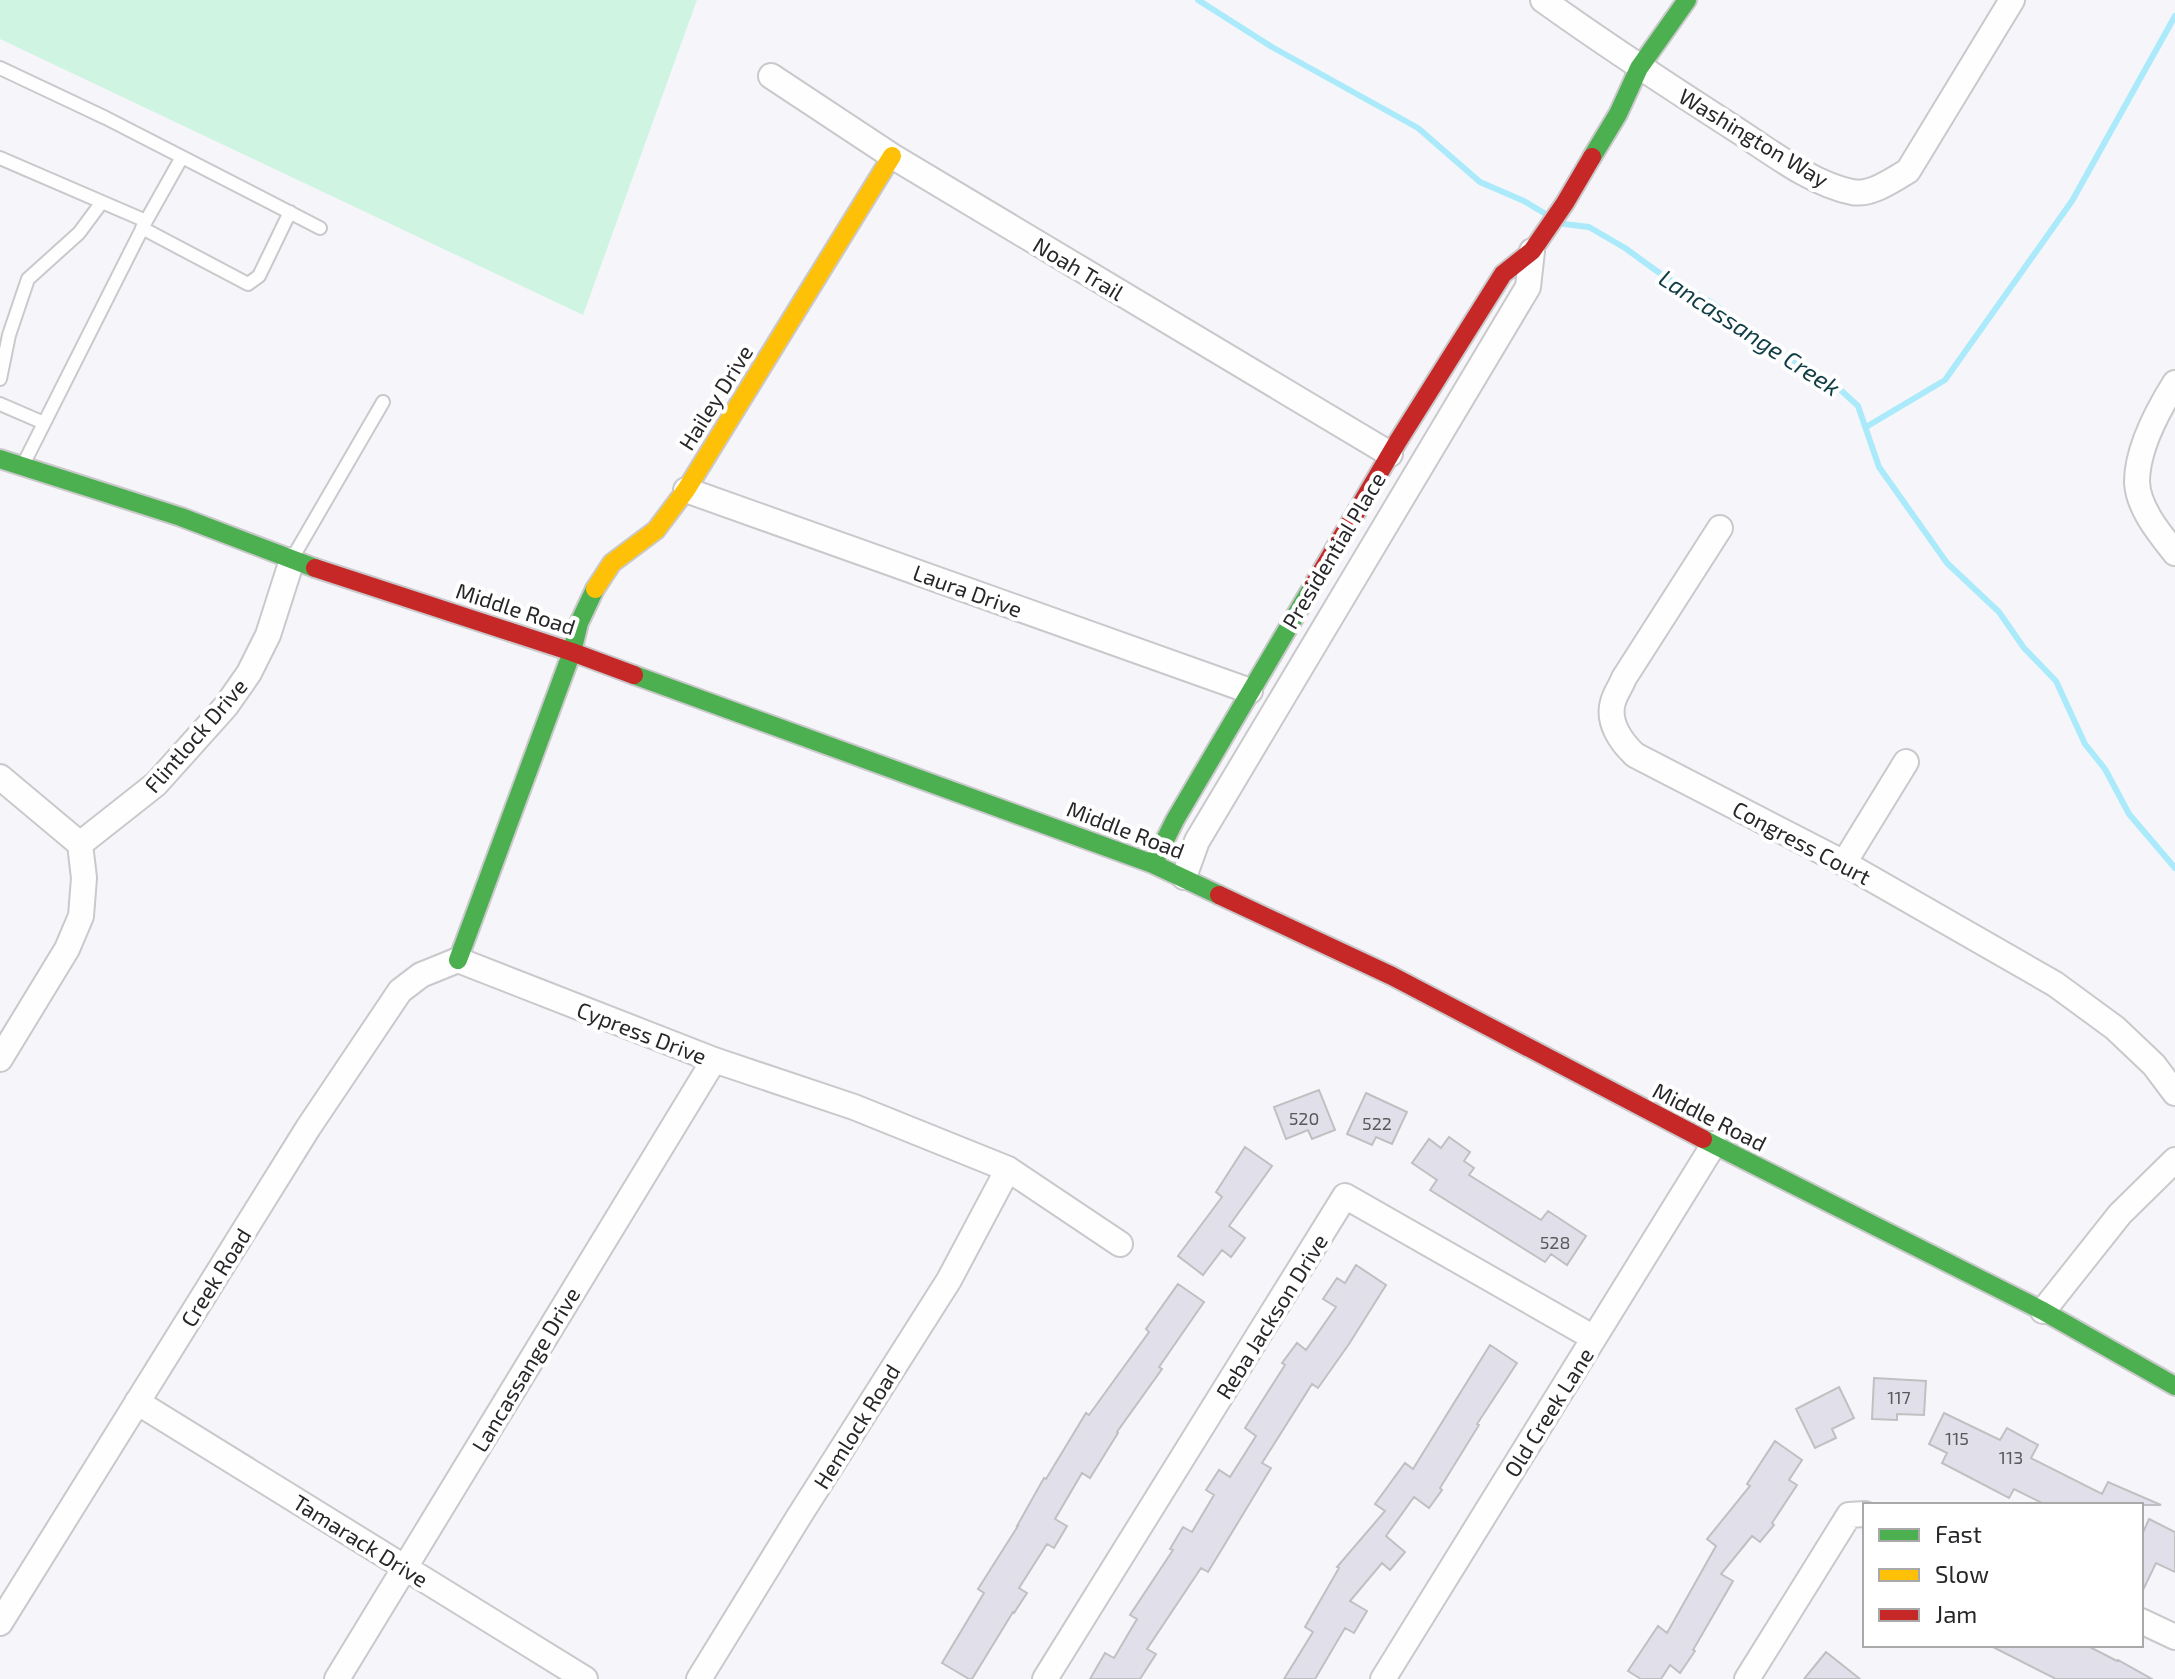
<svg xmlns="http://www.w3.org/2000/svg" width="2175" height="1679" font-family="'Exo 2',sans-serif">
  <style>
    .green { fill: #cff4e2 }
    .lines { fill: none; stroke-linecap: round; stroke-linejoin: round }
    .stream { stroke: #aaeafa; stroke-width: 6 }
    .building { fill: #e1e0ea; stroke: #c0c0c3; stroke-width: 2 }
    .lane-casing { stroke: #c9c9cc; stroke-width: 16 }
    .street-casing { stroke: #c9c9cc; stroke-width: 28 }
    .fast-casing { stroke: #c9c9cc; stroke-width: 22 }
    .slow-casing { stroke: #c9c9cc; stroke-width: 22 }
    .jam-casing { stroke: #c9c9cc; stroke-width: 22 }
    .lane { stroke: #fefefe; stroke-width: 12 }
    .street { stroke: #fefefe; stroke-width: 24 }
    .fast { stroke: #4caf50; stroke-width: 18 }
    .slow { stroke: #ffc107; stroke-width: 18 }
    .jam { stroke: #c62828; stroke-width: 18 }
    .labels { text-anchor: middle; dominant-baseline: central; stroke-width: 8; stroke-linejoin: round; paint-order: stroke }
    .number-label { font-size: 18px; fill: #58585d }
    .street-label { font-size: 22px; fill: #27272a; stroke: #fff }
    .water-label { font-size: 24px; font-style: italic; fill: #113d45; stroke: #fff }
  </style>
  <rect width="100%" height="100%" fill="#f6f6fa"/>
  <path class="green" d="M0,0H697L583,315L0,39Z"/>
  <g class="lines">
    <path class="stream" d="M1198,0L1272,47L1418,128L1480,182L1524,201L1544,213
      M1564,224L1589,227L1625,248L1665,277L1714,304L1769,347L1832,382L1858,406L1879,467L1947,563L1999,612L2024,648L2056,681L2085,744L2105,769L2129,814L2175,868
      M1866,427L1945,380L2072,201L2175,16"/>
  </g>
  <path class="building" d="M1319,1090L1335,1130L1312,1139L1308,1130L1286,1139L1274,1107Z
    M1366,1093L1407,1112L1392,1144L1376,1137L1372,1145L1347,1134Z
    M1449,1137L1470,1152L1464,1161L1474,1168L1469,1175L1541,1220L1548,1211L1586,1236L1567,1265L1551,1254L1545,1262L1430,1190L1437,1180L1412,1163L1429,1139L1441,1148Z
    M1245,1147L1272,1166L1229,1226L1245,1238L1231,1257L1222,1250L1203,1275L1178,1256L1222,1197L1216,1192Z
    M1356,1265L1386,1285L1349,1344L1318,1388L1312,1384L1262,1463L1271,1468L1208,1572L1201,1568L1147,1649L1156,1654L1140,1679H1090L1105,1653L1114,1658L1137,1619L1130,1615L1173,1550L1170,1549L1183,1527L1192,1532L1214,1495L1206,1490L1219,1470L1230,1477L1256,1436L1245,1428L1285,1365L1282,1363L1297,1343L1306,1350L1336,1307L1323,1299L1337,1278L1345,1283Z
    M1178,1284L1204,1302L1159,1367L1162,1369L1117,1432L1118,1433L1090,1478L1082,1473L1055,1519L1067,1526L1054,1548L1047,1544L1019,1588L1027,1593L1014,1613L1013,1612L972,1679H969L942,1663L984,1593L978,1589L1018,1526H1017L1044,1478L1046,1479L1086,1413L1089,1415L1149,1332L1146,1329Z
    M1490,1345L1517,1363L1477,1424L1479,1425L1440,1488L1442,1490L1429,1508L1414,1497L1386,1536L1405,1552L1390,1570L1382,1563L1350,1601L1367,1611L1354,1633L1345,1628L1315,1679H1284L1313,1632L1305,1627L1339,1568L1337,1567L1385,1511L1375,1504L1405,1463L1413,1469Z
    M1874,1378L1926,1381L1924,1415L1897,1414V1420L1872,1419Z
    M1839,1387L1854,1418L1832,1429L1836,1438L1815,1448L1796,1409Z
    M1944,1413L2000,1440L2007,1428L2038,1445L2031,1458L2102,1494L2108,1482L2161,1505H2046L2014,1489L2009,1498L1942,1463L1947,1453L1929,1444Z
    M1775,1441L1802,1460L1789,1480L1797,1485L1772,1523L1774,1525L1760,1542L1752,1536L1721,1574L1733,1581L1693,1650L1695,1651L1680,1673L1670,1665L1661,1679H1641L1628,1671L1658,1626L1667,1633L1716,1546L1707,1539L1750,1486L1747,1484Z
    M2149,1519L2175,1532V1572L2156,1563L2141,1594V1537Z
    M1989,1645H2086L2117,1661L2118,1660L2152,1679H2056Z
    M1826,1652L1860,1679H1804Z"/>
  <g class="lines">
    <g class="lane-casing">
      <path id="lane" d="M0,68L106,118L320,228
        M0,158L146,221L24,463
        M146,221L182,157
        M142,228L248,284L259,276L290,212
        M0,379L9,335L28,279L79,233L102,202
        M0,404L44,423
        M293,557L383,402"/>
    </g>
    <g class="street-casing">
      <path id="street" d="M1543,0C1607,46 1673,89 1740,132C1772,153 1814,185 1852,192C1871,196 1892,180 1908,171L2012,0
        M771,76L892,156L1390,454
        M2175,383C2158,410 2137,449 2137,482C2138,508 2160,534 2175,553
        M686,490L1250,691
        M1720,528L1624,678C1621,686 1615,694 1613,702C1607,722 1621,742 1635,755L1844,863L2055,984L2115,1028L2154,1065L2175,1093
        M0,777L80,844
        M1844,863L1906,762
        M1184,877L1197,841L1528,287L1532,251
        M0,1059L67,949L81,916L84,878L80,844L156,784L226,706L249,673L268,635L292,560
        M2043,1311L2120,1214L2175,1160
        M137,1402L585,1679
        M2141,1621L2175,1637
        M0,1623L308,1128L400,991L421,975L458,960L714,1060L854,1107L1008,1169L1120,1244
        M337,1679L714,1060
        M699,1679L798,1518L949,1280L1008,1169
        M1045,1679L1345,1196L1594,1338
        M1383,1679L1714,1144
        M1747,1679L1849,1515L1865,1514"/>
    </g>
    <g class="fast-casing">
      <path id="fast" d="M1592,157L1618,114L1639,68L1687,0
        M0,459L181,517L315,568
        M634,675L1153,864L1219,895
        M1153,864L1175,820L1314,584
        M458,960L572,652L579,623L595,589
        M1703,1139L2043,1311L2175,1386"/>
    </g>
    <g class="slow-casing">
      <path id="slow" d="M595,589L612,563L656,530L686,490L892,156"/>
    </g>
    <g class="jam-casing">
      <path id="jam" d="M315,568L572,652L634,675
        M1314,584L1398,441L1503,274L1532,251L1565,203L1592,157
        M1219,895L1392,976L1703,1139"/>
    </g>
    <use href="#lane" class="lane"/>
    <use href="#street" class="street"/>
    <use href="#fast" class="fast"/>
    <use href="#slow" class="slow"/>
    <use href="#jam" class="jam"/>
  </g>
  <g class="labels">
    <g class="number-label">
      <text x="1304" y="1118">520</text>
      <text x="1377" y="1123">522</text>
      <text x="1555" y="1242">528</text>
      <text x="1899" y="1397">117</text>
      <text x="1957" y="1438">115</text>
      <text x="2011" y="1457">113</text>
    </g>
    <g class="street-label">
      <text transform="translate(1754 137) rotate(31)">Washington Way</text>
      <text transform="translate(1079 268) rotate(31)">Noah Trail</text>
      <text transform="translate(715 397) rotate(-58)">Hailey Drive</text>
      <text transform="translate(1333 550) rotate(-59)">Presidential Place</text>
      <text transform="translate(968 590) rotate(20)">Laura Drive</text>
      <text transform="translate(516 608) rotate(18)">Middle Road</text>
      <text transform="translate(195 735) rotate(-49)">Flintlock Drive</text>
      <text transform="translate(1126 829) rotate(21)">Middle Road</text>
      <text transform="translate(1802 842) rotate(28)">Congress Court</text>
      <text transform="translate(642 1032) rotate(21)">Cypress Drive</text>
      <text transform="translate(1710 1116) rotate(27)">Middle Road</text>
      <text transform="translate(215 1277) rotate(-58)">Creek Road</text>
      <text transform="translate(1271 1316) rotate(-58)">Reba Jackson Drive</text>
      <text transform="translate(525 1369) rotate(-59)">Lancassange Drive</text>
      <text transform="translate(1548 1412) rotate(-58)">Old Creek Lane</text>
      <text transform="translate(856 1426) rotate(-58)">Hemlock Road</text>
      <text transform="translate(361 1540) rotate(32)">Tamarack Drive</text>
    </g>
    <g class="water-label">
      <text transform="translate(1750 332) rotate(33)">Lancassange Creek</text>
    </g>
  </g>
  <rect x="1863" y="1503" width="280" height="144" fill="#ffffff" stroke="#a9a9aa" stroke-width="2"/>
  <rect x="1879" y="1529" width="40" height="12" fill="#4caf50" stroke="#a9a9aa" stroke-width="2"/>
  <text x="1935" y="1543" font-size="24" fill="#27272a">Fast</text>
  <rect x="1879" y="1569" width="40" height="12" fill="#ffc107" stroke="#a9a9aa" stroke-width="2"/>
  <text x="1935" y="1583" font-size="24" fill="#27272a">Slow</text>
  <rect x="1879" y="1609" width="40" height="12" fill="#c62828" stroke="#a9a9aa" stroke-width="2"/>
  <text x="1935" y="1623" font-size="24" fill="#27272a">Jam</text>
</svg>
